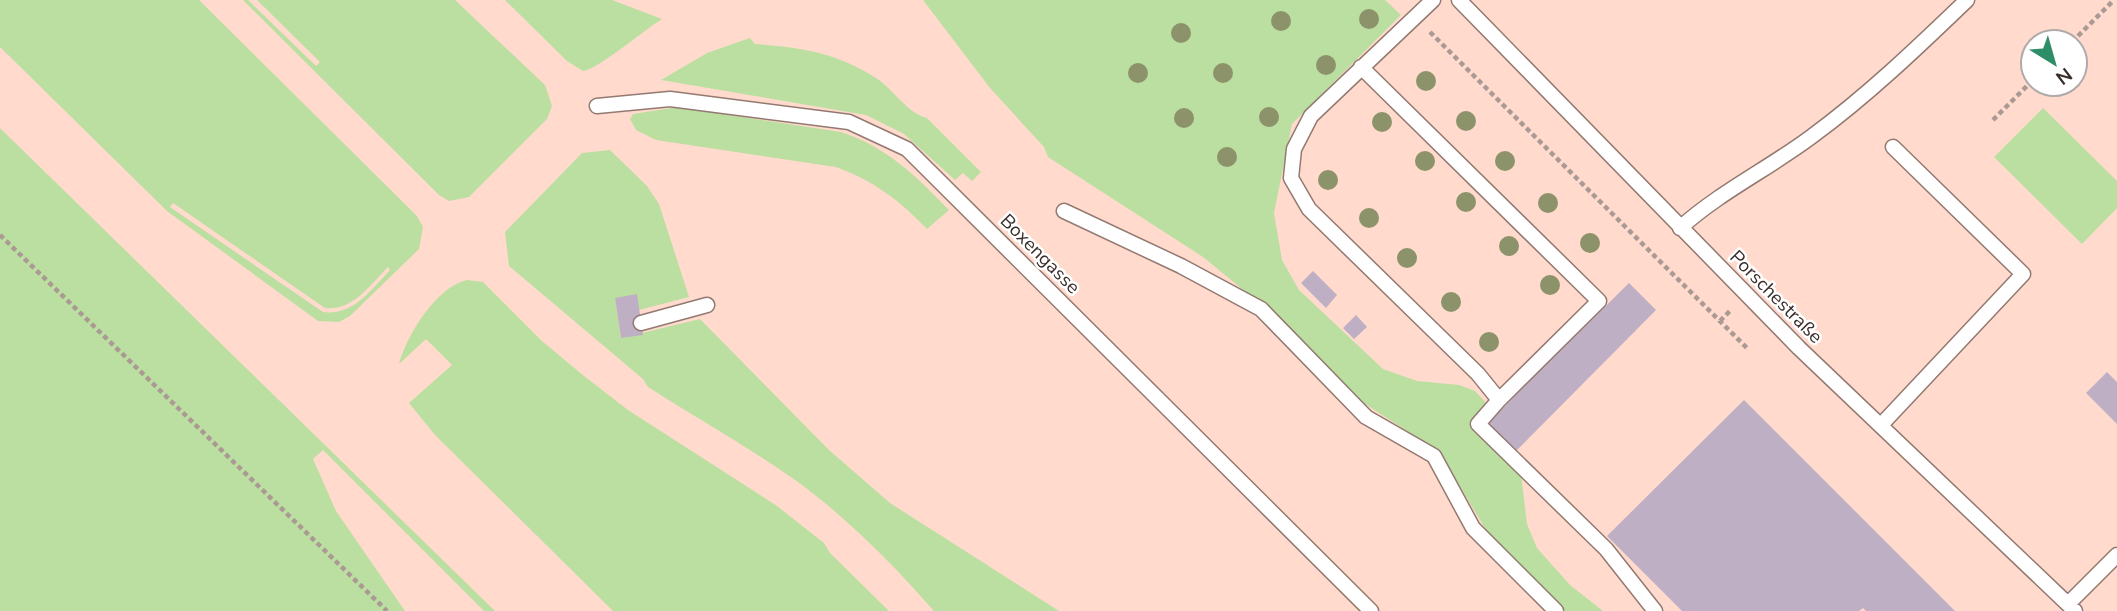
<svg xmlns="http://www.w3.org/2000/svg" width="2117" height="611" font-family="'Nunito Sans',sans-serif">
  <style>
    .built { fill: #ffdacd; fill-rule: evenodd }
    .green { fill: #bbdfa1; fill-rule: evenodd }
    .building { fill: #beafc4 }
    .lines { fill: none; stroke-linecap: round; stroke-linejoin: round }
    .service-casing { stroke: #937970; stroke-width: 17 }
    .path { stroke: #ab9993; stroke-width: 4.5; stroke-dasharray: 5 3.5; stroke-linecap: butt }
    .service { stroke: #fff; stroke-width: 14 }
    .tree { fill: #8c936a }
    .labels { text-anchor: middle; dominant-baseline: central; stroke-width: 5; stroke-linejoin: round; paint-order: stroke }
    .street-label { font-size: 19px; fill: #392e2b; stroke: #fff }
  </style>
  <rect width="100%" height="100%" fill="#ffe8df"/>
  <path class="built" d="M0,0H2117V611H373L0,249ZM2033,42H2075V84H2033Z"/>
  <path class="green" d="M0,0H199L417,216L423,227L419,249L350,316L339,322L318,321L167,211L0,47ZM173,203L325,308C353,311 370,285 388,267L390,270C371,290 353,316 323,312L170,207Z
    M243,0H248L316,66L320,62L257,0H455L545,85L552,106L547,119L469,197L449,201L439,195Z
    M505,0H612L662,19C644,30 597,70 583,71L567,61Z
    M923,0H1385L1401,15L1292,124L1274,213L1282,260L1299,290L1383,369L1417,381L1459,385L1475,391L1489,406L1503,425L1520,465L1527,524L1537,548L1570,585L1603,611H1565L1488,533L1450,470L1427,444L1356,398L1264,307L1203,257L1048,157L1044,147L990,88Z
    M750,38L755,44C799,47 838,53 876,78C893,89 908,114 927,118L981,172L972,181L963,173L955,180L904,134L866,115L661,80L707,53Z
    M678,107L841,132C887,147 916,176 949,210L927,229C899,200 874,181 836,167L656,140L636,130L630,119L633,114Z
    M2043,108L2117,181V208L2082,244L1994,157Z
    M0,128L495,611H484L323,450L313,459L336,511L405,611H0Z
    M610,150L647,186L659,204L689,297L639,310L637,295L615,298L621,338L700,319L829,450L890,503L1059,611H934C893,564 848,519 798,482C750,448 698,419 648,387L643,379L509,266L505,232L582,153Z
    M467,280L483,282L542,341L584,376L628,410L777,506L824,543L830,553L889,611H613L435,435L409,403L452,365L426,339L399,364C407,335 436,287 467,280Z"/>
  <path class="building" d="M1313,271L1337,295L1326,308L1301,283Z
    M1629,283L1656,310L1516,451L1488,423Z
    M637,294L643,335L621,338L615,298Z
    M1356,315L1367,327L1354,339L1343,328Z
    M2107,372L2117,382V424L2086,393Z
    M1744,400L1955,611H1866L1863,608L1859,611H1682L1607,536Z"/>
  <g class="lines">
    <g class="service-casing">
      <path id="service" d="M1433,0L1311,116L1294,149L1291,178L1309,209L1478,374L1499,400L1478,424L1606,549L1655,611
        M1459,0L1799,348L2075,611
        M1361,67L1599,301L1499,400
        M597,106L670,99L849,122L907,149L1371,611
        M1064,211L1181,266L1261,309L1366,417L1434,456L1473,528L1556,611
        M1680,228C1720,192 1768,169 1811,137C1867,96 1917,48 1967,0
        M641,323L707,305
        M1881,425L2023,274L1893,147
        M2068,604L2117,555"/>
    </g>
    <path class="path" d="M1430,32L1749,350
      M2072,42L2114,0
      M1993,120L2033,80
      M0,235L387,611
      M1720,321L1732,309"/>
    <use href="#service" class="service"/>
  </g>
  <g class="tree">
    <circle cx="1369" cy="19" r="10"/>
    <circle cx="1281" cy="21" r="10"/>
    <circle cx="1181" cy="33" r="10"/>
    <circle cx="1326" cy="65" r="10"/>
    <circle cx="1138" cy="73" r="10"/>
    <circle cx="1223" cy="73" r="10"/>
    <circle cx="1426" cy="81" r="10"/>
    <circle cx="1269" cy="117" r="10"/>
    <circle cx="1184" cy="118" r="10"/>
    <circle cx="1466" cy="121" r="10"/>
    <circle cx="1382" cy="122" r="10"/>
    <circle cx="1227" cy="157" r="10"/>
    <circle cx="1425" cy="161" r="10"/>
    <circle cx="1505" cy="161" r="10"/>
    <circle cx="1328" cy="180" r="10"/>
    <circle cx="1466" cy="202" r="10"/>
    <circle cx="1548" cy="203" r="10"/>
    <circle cx="1369" cy="218" r="10"/>
    <circle cx="1590" cy="243" r="10"/>
    <circle cx="1509" cy="246" r="10"/>
    <circle cx="1407" cy="258" r="10"/>
    <circle cx="1550" cy="285" r="10"/>
    <circle cx="1451" cy="302" r="10"/>
    <circle cx="1489" cy="342" r="10"/>
  </g>
  <g class="labels">
    <g class="street-label">
      <text transform="translate(1040 254) rotate(45)">Boxengasse</text>
      <text transform="translate(1776 297) rotate(45)">Porschestraße</text>
    </g>
  </g>
  <g transform="translate(2054 63) rotate(143)"><circle r="33" fill="#ffffff" stroke="#b0abaa" stroke-width="2"/>
  <path d="M0-5L12 26L0 18L-12 26Z" fill="#2e8e67"/>
  <text y="-10" font-size="19" font-weight="bold" text-anchor="middle" fill="#392e2b">N</text>
  </g>
</svg>
